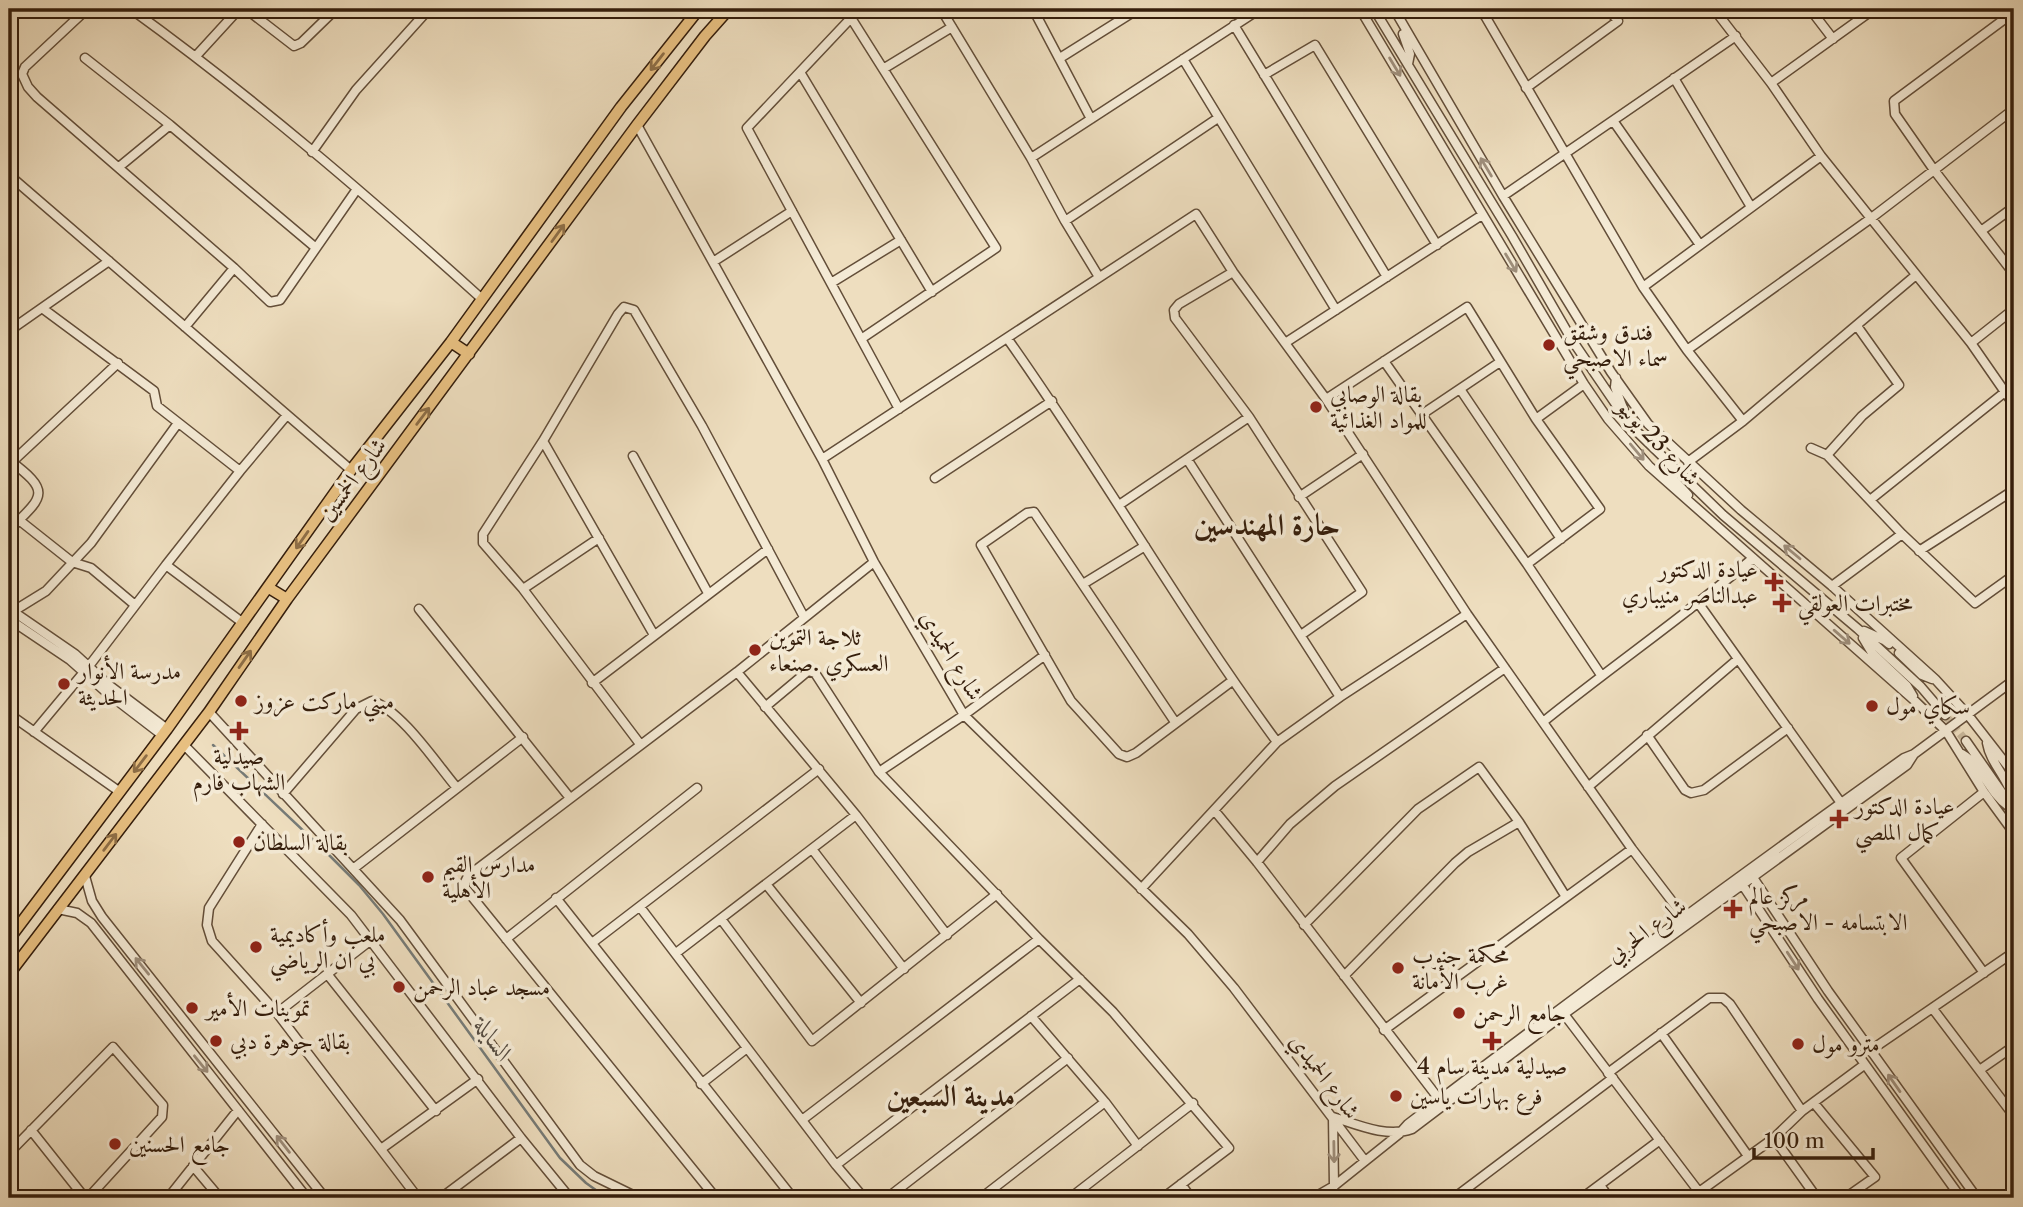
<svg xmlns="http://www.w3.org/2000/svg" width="2023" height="1207" font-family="'Libre Caslon Text',Amiri,serif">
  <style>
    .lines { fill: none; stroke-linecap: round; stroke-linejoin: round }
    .stream { stroke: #767b77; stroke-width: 2.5 }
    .minor-tunnel { stroke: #c9b89b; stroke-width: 8; stroke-dasharray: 8 4; stroke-linecap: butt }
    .minor-casing { stroke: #634e39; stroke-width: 11 }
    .major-casing { stroke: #351e0c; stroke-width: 13 }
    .minor { stroke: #f4ead5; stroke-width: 8 }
    .major { stroke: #e7bf80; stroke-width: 10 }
    .oneway { stroke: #8e6e46 }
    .oneway2 { stroke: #9e8e7b }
    .poi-dot { fill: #8f2418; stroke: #f4ead5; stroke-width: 2.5 }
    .labels { text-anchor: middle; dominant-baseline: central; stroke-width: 7; stroke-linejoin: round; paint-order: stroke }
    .poi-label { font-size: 23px; fill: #351e0c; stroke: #f4ead5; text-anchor: start }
    .street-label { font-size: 23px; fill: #351e0c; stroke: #f4ead5 }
    .water-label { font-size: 24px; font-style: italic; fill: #554c41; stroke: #f4ead5 }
    .district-label { font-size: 30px; font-weight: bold; fill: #351e0c; stroke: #f4ead5 }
  </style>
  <rect width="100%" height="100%" fill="#eedebf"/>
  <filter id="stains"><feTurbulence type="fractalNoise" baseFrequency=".00286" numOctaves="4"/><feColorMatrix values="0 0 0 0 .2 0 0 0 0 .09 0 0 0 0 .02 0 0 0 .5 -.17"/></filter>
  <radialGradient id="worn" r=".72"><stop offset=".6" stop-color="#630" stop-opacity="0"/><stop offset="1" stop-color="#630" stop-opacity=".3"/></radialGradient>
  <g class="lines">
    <path class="stream" d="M213,745L330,856L359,885L383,914L560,1158L586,1183L607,1198"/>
    <path class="minor-tunnel" d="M1945,715L1966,741"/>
    <g class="minor-casing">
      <path id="minor" d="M87,9L25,67L22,74L28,87L37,97L234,268L185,327
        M131,9C254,98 369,197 482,299
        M246,9L294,46L301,43L336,9
        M941,9L1031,158L1065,221L1099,277
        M1033,9L1091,119
        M1360,9L1584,384L1608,419L1649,466L1915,701L1946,731L1984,792L2014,833
        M1374,9L1512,236L1572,340L1630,425L1723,515L1858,629L1921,687L1945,715
        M1394,9L1503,196L1611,372L1648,424L1741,510L1832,586L1935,679L1968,715L2014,774
        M1481,9L1643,287L1687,350L1743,421
        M1714,9L1771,83L1821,156L1971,343L2014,405
        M1810,9L1833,39
        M2014,12L1894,101L1895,114L1934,170L2014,274
        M1484,15L1496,9
        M1234,25L1387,277
        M1403,34L1410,54L1408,64
        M196,56L239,9
        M85,58L170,125L316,248
        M1060,58L1138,9
        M1183,59L1336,310
        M883,69L952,27
        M800,72L932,292
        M1264,75L1315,45L1437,245
        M1674,78L1751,207
        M1771,83L1874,9
        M1526,88L1618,21L1608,9
        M1614,122L1700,245
        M637,125L822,459L874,562L964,715L1188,934L1234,988L1365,1161
        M312,152L356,90L429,9
        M1031,158L1260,9
        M119,167L170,125
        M9,175L351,470
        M1503,196L1736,36
        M1065,221L1218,118
        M1981,231L2014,207
        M713,262L792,211
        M234,268L270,302L280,300L357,189
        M1233,272L1179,304L1174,310L1175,318L1249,417L1362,592L1301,635
        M831,283L901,240
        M1643,287L1821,156
        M42,308L154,391L157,406L240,471L287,415
        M9,331L109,261
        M1007,338C1101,470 1181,612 1277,742
        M861,339L996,248L851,18L747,128L899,409
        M1285,343L1482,215
        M1971,343L2014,309
        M1687,350L1870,219L2014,109
        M1384,361L1527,564L1601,675
        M1616,378L1615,387L1626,416
        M1460,389L1561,539
        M1326,399L1467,307L1536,419L1600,509L1527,564
        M1421,415L1500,362
        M1536,419L1584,384
        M543,441L618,314L624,307L634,310L702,426L804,617
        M1811,448L1827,455L1902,534L1975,603L2014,575
        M1827,455L1862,416L1899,385L1857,326
        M633,456L708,593
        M822,459L1196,214L1233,272L1326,399L1467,614L1632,849L1684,917
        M1187,459L1340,697
        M9,460C52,492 44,496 9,530
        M12,462L118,363
        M1688,462L1743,421L1916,275
        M1669,465L1674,480L1688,495
        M240,471L166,565L243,623
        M935,478L1052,401
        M1299,497L1363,454
        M1870,500L2005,392
        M1119,505L1249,417
        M19,520L72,562L91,568L135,605
        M1919,551L2014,490
        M1083,584L1145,546
        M1832,586L1902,534
        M523,589L599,538
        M1699,604L1841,803
        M419,609L570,798
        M11,610L75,654L110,686L167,729
        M12,612L46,591L91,543L178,423
        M9,619L70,660L106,692L162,735
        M1864,631L1884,640L1889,644
        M1863,638L1872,653L1907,686L1913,696
        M1899,653L1922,675L1932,679
        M737,672L856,815L947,935
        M592,683L768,549
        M765,707L808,671L815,673L879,772L1039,939L1113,1012L1229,1148L1163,1198
        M209,712L400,920L580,1165L594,1176L639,1198
        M9,714L120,792
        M1175,722L1034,512L1027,513L981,545L1071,701L1119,754L1127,757L1136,753L1232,681
        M1543,722C1612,666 1685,616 1753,558
        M34,732L89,666L166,565
        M1647,735L1685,790L1691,793L1704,790L1788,728
        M1966,741L2014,810
        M1987,743C1991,766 2011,779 2014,806
        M640,744L523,589L483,543V534L543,441L654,635
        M184,745L351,915L521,1138L570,1198
        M1962,754C1983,766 1989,793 2008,806
        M879,772L964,715L1045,655
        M1588,787L1738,659
        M1984,792L1901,858L1984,973
        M283,794L356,709L372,701C401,710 436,763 457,788
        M1214,810L1257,862L1442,1103
        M262,824L209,908L207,925L212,941L277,1013L418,1198
        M812,849L904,969
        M1257,862L1290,824L1335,786L1505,668
        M353,869L523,737
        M85,876L92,901L102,917L325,1198
        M1752,876L1828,991L1977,1198
        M766,884L861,1003
        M1742,884L1818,999L1961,1198
        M1141,889L1277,742L1340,697L1467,614
        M556,898L793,1198
        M640,907L836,1165L864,1198
        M58,909L77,913L91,923L307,1198
        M721,919L812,1041L997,894
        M1304,925L1418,809L1479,767L1519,822L1566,897
        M506,939L697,788
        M592,943L819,769
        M676,953L856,815
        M328,975L436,1111
        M1344,976L1455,863L1468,852L1519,822
        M1933,1009L2014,1116
        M277,1013L371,940
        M1564,1014L1699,1192L1701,1198
        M1031,1016L1105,1102L1138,1146
        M1384,1030L1632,849
        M1661,1033L1748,1156
        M1871,1050L2014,952
        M1981,1069L2014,1046
        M1608,1073L1709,998H1723L1730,1004L1802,1111
        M701,1084L747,1048
        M1814,1103L1875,1177L1845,1198
        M802,1120L1039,939
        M31,1130L85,1198
        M1774,1138L1817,1198
        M381,1149L478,1079
        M9,1153L113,1047L163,1105L162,1117L88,1198
        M836,1165L1080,979
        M193,1166L220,1198
        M1181,1184L1191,1198
        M1600,1185L1609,1198
        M1334,1186L1333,1117C1358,1125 1387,1138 1412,1129L1564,1014L1907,765L1914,754
        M1699,1192L1774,1138L1802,1111L1864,1065
        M1699,1192L1713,1198
        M168,1198L238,1110
        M441,1198L521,1138
        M716,1198L465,888V882L468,876L737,672L874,562
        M887,1198L1068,1058
        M981,1198L1105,1102
        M1070,1198L1193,1103
        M1313,1198L1334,1186
        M1324,1198L1334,1186L1399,1134L1408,1124C1571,999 1736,878 1904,758L1914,754L2014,680
        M1454,1198L1613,1078
        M1582,1198L1660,1140"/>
    </g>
    <g class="major-casing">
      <path id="major" d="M451,342L469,354
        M269,588L287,599
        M9,939L167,729L351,470L451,342L621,107L699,9
        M9,974L209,712L287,599L637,125L705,36L729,9"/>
    </g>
    <use href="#minor" class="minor"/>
    <use href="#major" class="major"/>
  </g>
  <defs><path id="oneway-shaft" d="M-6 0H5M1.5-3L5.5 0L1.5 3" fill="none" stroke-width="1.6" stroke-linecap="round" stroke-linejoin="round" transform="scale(1.75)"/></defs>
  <g class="oneway">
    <use href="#oneway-shaft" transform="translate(657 62) rotate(128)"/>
    <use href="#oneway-shaft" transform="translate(558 233) rotate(-54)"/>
    <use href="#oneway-shaft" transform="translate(423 416) rotate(-53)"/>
    <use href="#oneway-shaft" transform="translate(302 540) rotate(125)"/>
    <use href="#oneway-shaft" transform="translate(245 659) rotate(-55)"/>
    <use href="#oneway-shaft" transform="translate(140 764) rotate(127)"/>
    <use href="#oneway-shaft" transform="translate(110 842) rotate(-53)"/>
  </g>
  <g class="oneway2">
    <use href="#oneway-shaft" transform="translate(1395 67) rotate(59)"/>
    <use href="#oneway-shaft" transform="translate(1486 167) rotate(-121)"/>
    <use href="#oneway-shaft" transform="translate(1511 263) rotate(59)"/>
    <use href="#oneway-shaft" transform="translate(1637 452) rotate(50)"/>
    <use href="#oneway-shaft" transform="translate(1792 552) rotate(-140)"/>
    <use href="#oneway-shaft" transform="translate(1842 637) rotate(41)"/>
    <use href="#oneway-shaft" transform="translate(1793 961) rotate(57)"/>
    <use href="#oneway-shaft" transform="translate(142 966) rotate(-129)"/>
    <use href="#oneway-shaft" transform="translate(201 1064) rotate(51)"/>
    <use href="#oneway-shaft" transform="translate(1894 1083) rotate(-125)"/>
    <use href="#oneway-shaft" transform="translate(283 1144) rotate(-128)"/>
    <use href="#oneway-shaft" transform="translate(1334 1152) rotate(89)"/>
  </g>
  <g class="poi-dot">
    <circle cx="1549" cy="345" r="7"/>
    <circle cx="1316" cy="407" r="7"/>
    <path d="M1770.5 571.5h7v7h7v7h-7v7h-7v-7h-7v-7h7z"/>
    <path d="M1778.5 592.5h7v7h7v7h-7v7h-7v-7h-7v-7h7z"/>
    <circle cx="755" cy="650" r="7"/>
    <circle cx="64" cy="684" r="7"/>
    <circle cx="241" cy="701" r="7"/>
    <circle cx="1872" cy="706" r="7"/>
    <path d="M235.5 720.5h7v7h7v7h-7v7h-7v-7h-7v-7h7z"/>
    <path d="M1835.5 808.5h7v7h7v7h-7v7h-7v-7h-7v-7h7z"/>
    <circle cx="239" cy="842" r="7"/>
    <circle cx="428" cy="877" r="7"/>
    <path d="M1729.5 898.5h7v7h7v7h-7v7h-7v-7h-7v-7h7z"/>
    <circle cx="256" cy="947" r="7"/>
    <circle cx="1398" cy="968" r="7"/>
    <circle cx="399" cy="987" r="7"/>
    <circle cx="192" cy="1008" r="7"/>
    <circle cx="1459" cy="1013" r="7"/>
    <circle cx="216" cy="1041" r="7"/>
    <path d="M1488.5 1030.5h7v7h7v7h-7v7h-7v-7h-7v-7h7z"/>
    <circle cx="1798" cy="1044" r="7"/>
    <circle cx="1396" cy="1096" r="7"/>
    <circle cx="115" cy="1144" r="7"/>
  </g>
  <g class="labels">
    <g class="poi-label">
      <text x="1563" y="332">فندق وشقق<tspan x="1563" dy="26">سماء الاصبحي</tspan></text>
      <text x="1330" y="394">بقالة الوصابي<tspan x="1330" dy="26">للمواد الغذائية</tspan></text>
      <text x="1758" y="569" text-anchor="end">عيادة الدكتور<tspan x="1758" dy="26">عبدالناصر منيباري</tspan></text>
      <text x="1798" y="603">مختبرات العولقي</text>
      <text x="769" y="637">ثلاجة التموين<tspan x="769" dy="26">العسكري .صنعاء</tspan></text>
      <text x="78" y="671">مدرسة الأنوار<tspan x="78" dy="26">الحديثة</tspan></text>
      <text x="255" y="701">مبني ماركت عزوز</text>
      <text x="1886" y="706">سكاي مول</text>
      <text x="239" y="756" text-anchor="middle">صيدلية<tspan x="239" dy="26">الشهاب فارم</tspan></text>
      <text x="1855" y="806">عيادة الدكتور<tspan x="1855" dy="26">كمال الملصي</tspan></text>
      <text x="253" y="842">بقالة السلطان</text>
      <text x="442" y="864">مدارس القيم<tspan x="442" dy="26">الأهلية</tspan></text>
      <text x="1749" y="896">مركز عالم<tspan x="1749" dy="26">الابتسامه - الاصبحي</tspan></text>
      <text x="270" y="934">ملعب وأكاديمية<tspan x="270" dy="26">بي ان الرياضي</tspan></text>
      <text x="1412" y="955">محكمة جنوب<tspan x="1412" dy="26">غرب الأمانة</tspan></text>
      <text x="413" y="987">مسجد عباد الرحمن</text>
      <text x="206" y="1008">تموينات الأمير</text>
      <text x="1473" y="1013">جامع الرحمن</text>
      <text x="230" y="1041">بقالة جوهرة دبي</text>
      <text x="1812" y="1044">مترو مول</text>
      <text x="1492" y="1066" text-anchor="middle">صيدلية مدينة سام 4</text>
      <text x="1410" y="1096">فرع بهارات ياسين</text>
      <text x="129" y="1144">جامع الحسنين</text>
    </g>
    <g class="street-label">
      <text transform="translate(1659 442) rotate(47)">شارع 23 يونيو</text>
      <text transform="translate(352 479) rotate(-53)">شارع الخمسين</text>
      <text transform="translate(952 655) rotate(59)">شارع الحميدي</text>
      <text transform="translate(1646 930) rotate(-36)">شارع الحربي</text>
      <text transform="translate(1325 1076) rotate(53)">شارع الحميدي</text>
    </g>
    <g class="water-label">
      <text transform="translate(494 1039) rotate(54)">السايلة</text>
    </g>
    <g class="district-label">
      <text x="1267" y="524">حارة المهندسين</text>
      <text x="951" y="1095">مدينة السبعين</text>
    </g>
  </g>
  <rect width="2023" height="1207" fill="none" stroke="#eedebf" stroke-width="35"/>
  <rect x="10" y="10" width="2002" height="1186" fill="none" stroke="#351e0c" stroke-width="3.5"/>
  <rect x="18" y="18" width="1988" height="1172" fill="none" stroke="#351e0c" stroke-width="2"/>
  <path d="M1754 1148v10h119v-10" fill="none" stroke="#351e0c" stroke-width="3.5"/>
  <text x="1764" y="1148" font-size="21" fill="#351e0c" stroke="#f4ead5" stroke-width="5" paint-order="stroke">100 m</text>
  <rect width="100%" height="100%" filter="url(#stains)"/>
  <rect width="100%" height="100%" fill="url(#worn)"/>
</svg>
